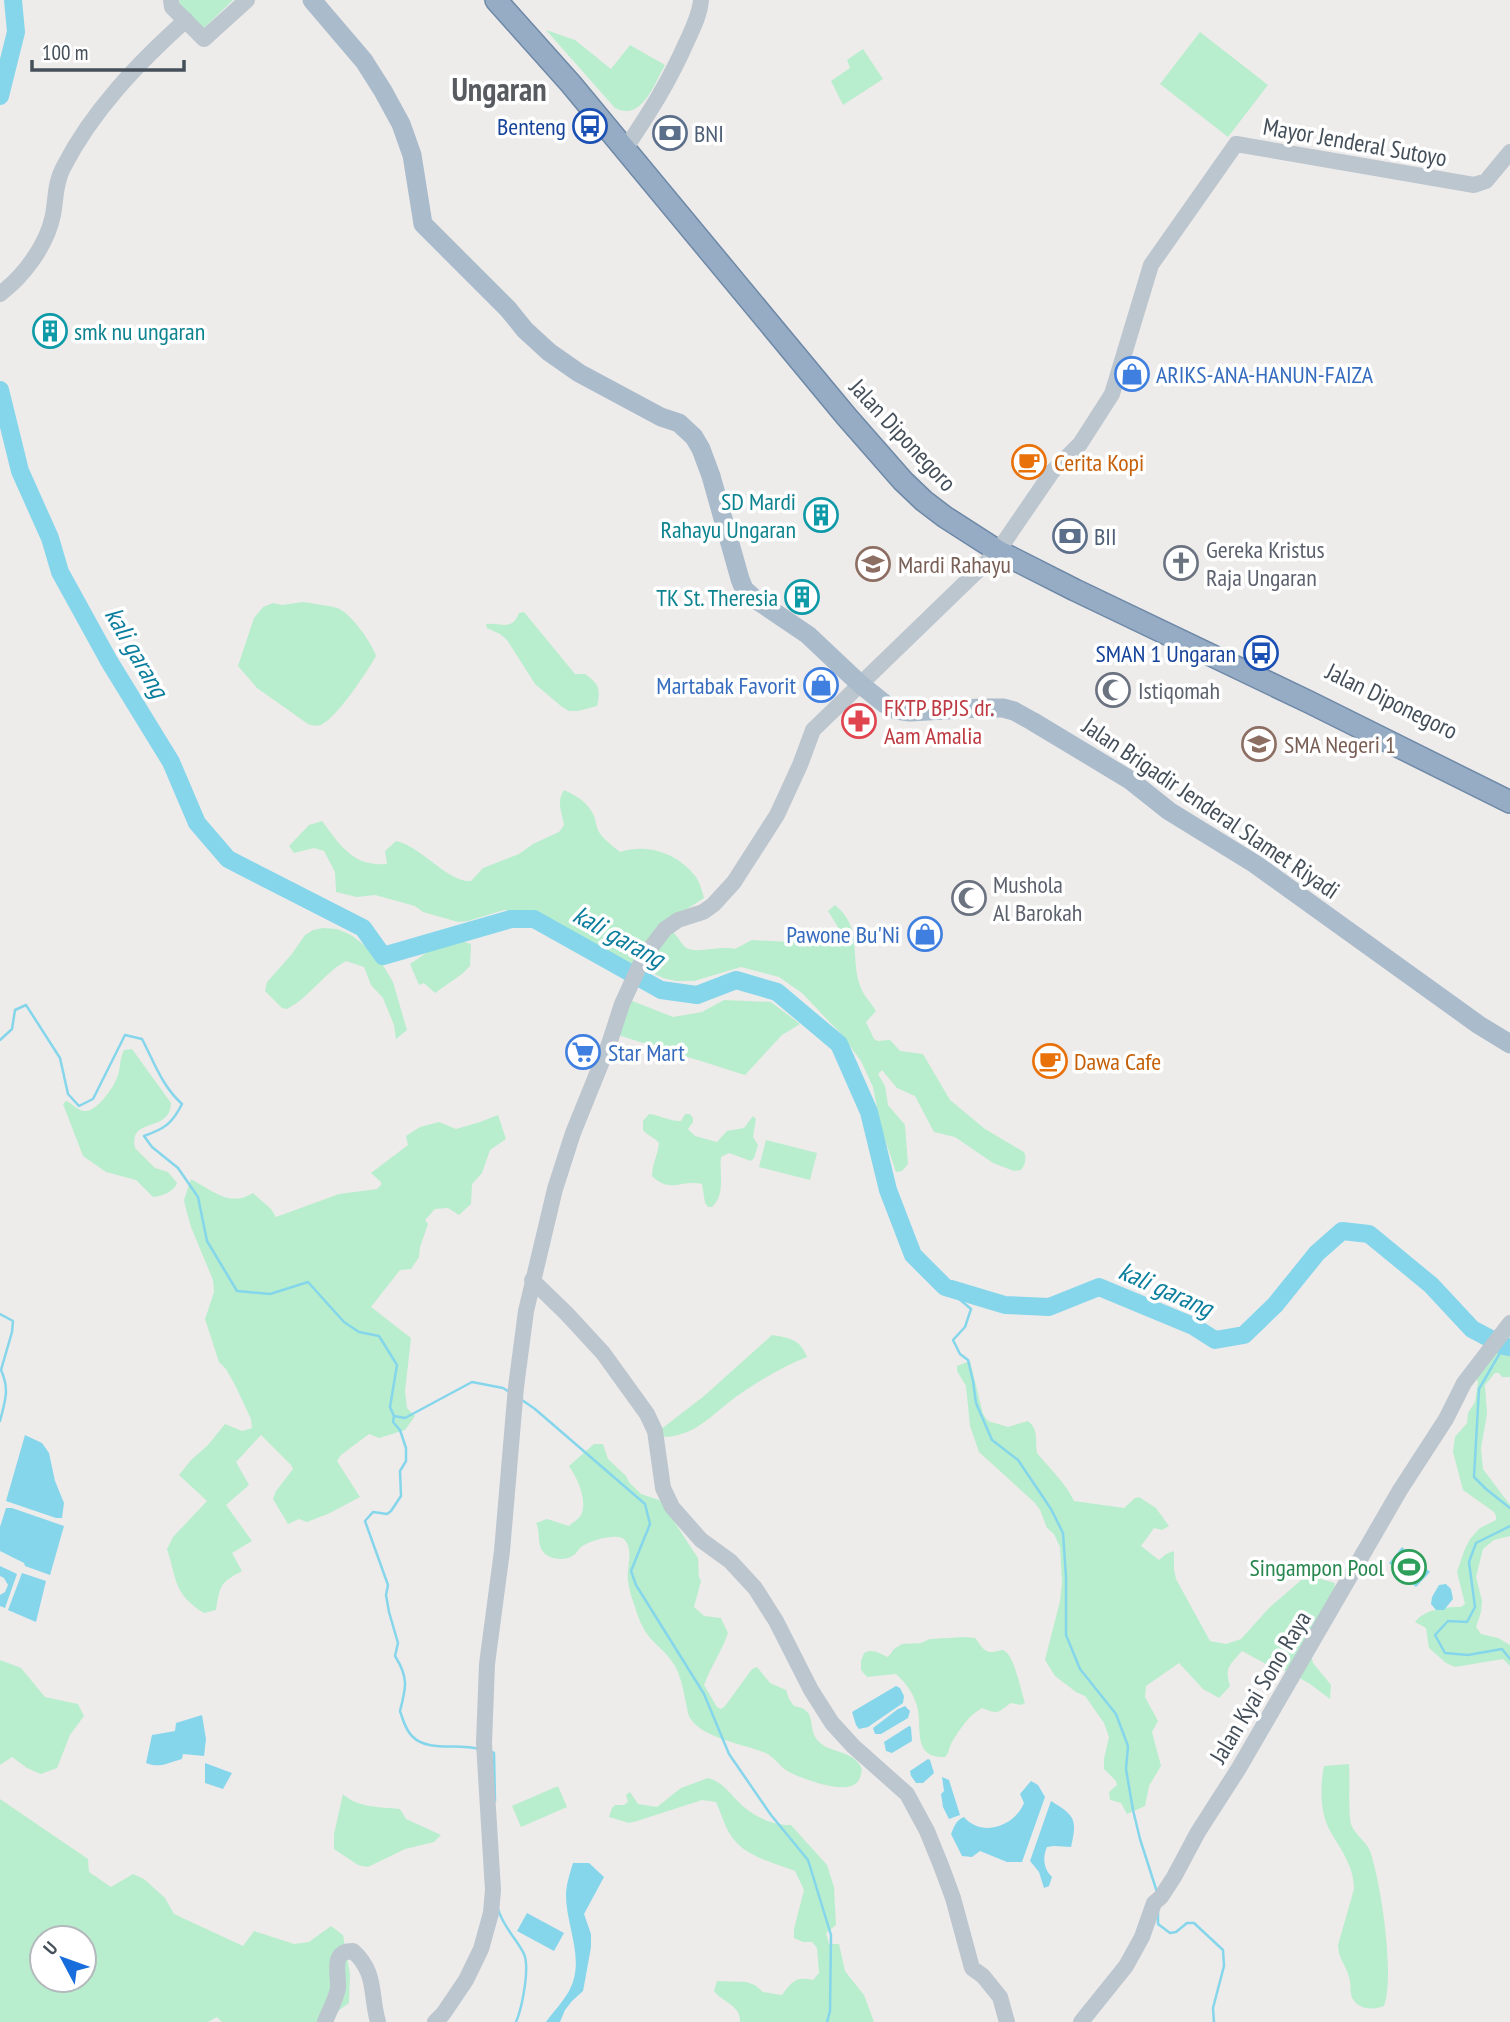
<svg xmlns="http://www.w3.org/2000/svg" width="1510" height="2022" font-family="'PT Sans Narrow',sans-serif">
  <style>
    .green { fill: #b8eecd; fill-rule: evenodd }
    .water { fill: #85d6eb }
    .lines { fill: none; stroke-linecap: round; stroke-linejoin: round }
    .stream { stroke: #85d6eb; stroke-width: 2.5 }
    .river { stroke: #85d6eb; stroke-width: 18 }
    .trunk-casing { stroke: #6e89a7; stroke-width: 24 }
    .tertiary { stroke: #bcc6ce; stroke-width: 16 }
    .primary { stroke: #aabbcb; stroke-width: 19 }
    .trunk { stroke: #96acc4; stroke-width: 21 }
    .labels { text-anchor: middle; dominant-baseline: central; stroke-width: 7; stroke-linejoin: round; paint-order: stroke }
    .transit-label { font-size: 24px; fill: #164399; stroke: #fff; text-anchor: end }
    .service-label { font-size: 24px; fill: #4e5e75; stroke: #fff; text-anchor: start }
    .street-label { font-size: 24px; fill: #444f59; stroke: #fff }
    .culture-label { font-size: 24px; fill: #0d838f; stroke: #fff; text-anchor: end }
    .shop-label { font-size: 24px; fill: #366cbe; stroke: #fff; text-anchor: start }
    .food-label { font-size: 24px; fill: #c56008; stroke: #fff; text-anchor: start }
    .worship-label { font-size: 24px; fill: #5b616d; stroke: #fff; text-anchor: start }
    .education-label { font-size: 24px; fill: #785e54; stroke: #fff; text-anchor: start }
    .health-label { font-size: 24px; fill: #be3a42; stroke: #fff; text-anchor: start }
    .leisure-label { font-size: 24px; fill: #27864d; stroke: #fff; text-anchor: end }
    .water-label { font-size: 26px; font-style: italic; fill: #0b7e9d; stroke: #fff }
    .district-label { font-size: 32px; font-weight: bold; fill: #585c60; stroke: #fff }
  </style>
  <rect width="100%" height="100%" fill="#eeebeb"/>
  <path class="green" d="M180,0H233L203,29L179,3Z
    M546,30L575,40L611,69L630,45L665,65C654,84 642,122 615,108Z
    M1200,32L1268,85L1228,137L1160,84Z
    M863,49L883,79L843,105L831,81L850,68L847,60Z
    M303,602C314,604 326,605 337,608C350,612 372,643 376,656C367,672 339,714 324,723C319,727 314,726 308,724L257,688L238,666L254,618L263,607L273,603L282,605Z
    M524,612L575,674H585C599,684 601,689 597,706L578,711H569L561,706L535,684L507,640L500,634L487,628L486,624C501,622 512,632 519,613Z
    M564,790C577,796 588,802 594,816C596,821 596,827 599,832C604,840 613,846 620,852C647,843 678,853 696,877C700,883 702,891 704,898L676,916L674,933C678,937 681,943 685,947C695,955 720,945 735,949L752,940L790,942L798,938L818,942L828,941L838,927L828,911L835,905C864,928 849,959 861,988C864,996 872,1004 876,1011L866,1022L874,1039L878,1041L890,1040L900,1051L923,1054L950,1100L985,1129L1024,1152C1027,1158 1025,1165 1021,1170L1014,1171L993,1163L955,1137L934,1132L915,1096L897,1088L882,1070L878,1074L885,1086L888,1105L905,1125L908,1164L902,1171L896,1172L881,1128L873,1087L861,1061L842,1035L802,993L779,977L741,967L694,981H676L663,978L581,940L541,915L504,910L468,921L458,922L423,912L415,906L375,895L357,897L336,892L335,872L324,851L314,848L294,853L289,846L309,825L322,821C340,845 353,867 387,864L385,851L396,841C421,846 448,883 471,881L483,868L519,854L533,844L559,832L564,825C562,812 556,802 564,790Z
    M323,928L337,929L351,935L377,955L393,982L407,1030L396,1039L394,1025L383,998L371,985L364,967L346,961C324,973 310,997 287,1009L282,1008L265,991L267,982L291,955L305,935L313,930Z
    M458,940L471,944L470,966L462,974L435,993L424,983L419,985L410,964L441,943Z
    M630,1000L673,1017L702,1012L724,1000L771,1002L800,1024L782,1035L745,1075L618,1035Z
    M132,1049L171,1103C170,1134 128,1116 135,1148L155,1168L168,1172L177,1183C174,1192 162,1196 153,1197L136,1180L106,1172L83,1156L63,1104L66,1101C72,1103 79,1112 86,1111C97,1111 113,1088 117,1078C121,1069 119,1059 124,1050Z
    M649,1114C660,1115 671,1122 681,1121L685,1114H690L693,1118V1122L688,1129L695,1136L717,1142L727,1131L744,1128L753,1116L756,1119L753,1137L758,1145L754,1158L751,1161L729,1153L721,1157C719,1174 726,1194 712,1207H708L705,1203L702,1184C682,1179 670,1194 652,1176C652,1164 658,1155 659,1143C654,1137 648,1136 643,1130V1121Z
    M498,1115L506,1139L490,1150L482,1173L472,1184L471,1204L459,1215L448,1208L435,1209L425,1220L428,1224L420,1247L419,1257L411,1269L400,1270L371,1307L411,1338L405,1391L407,1408L415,1416L405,1430L379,1438L369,1434L341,1455L337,1461L360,1497L330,1513L307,1522L299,1519L288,1524L273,1499L276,1491L293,1469L291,1465L261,1435L236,1462L249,1485L226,1505L252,1541L232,1553L242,1571C220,1583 220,1585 216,1610L204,1613C173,1594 177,1579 167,1549L173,1537L207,1501L179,1475L191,1460L208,1445L225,1424L242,1431L252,1428L251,1419L235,1385L226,1369L219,1362L205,1319L214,1292L213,1280L191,1227L186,1209L184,1200L191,1179C212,1190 229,1208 253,1193L271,1209L276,1217L339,1194L377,1189L381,1185V1182L371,1173L408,1145L406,1136L420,1127L439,1122L456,1129L480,1122Z
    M766,1140L817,1153L810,1180L759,1167Z
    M772,1335C790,1338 800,1339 807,1357C784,1366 760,1380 740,1394C715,1411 697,1436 665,1437L660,1430L704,1396Z
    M1510,1350V1377H1502L1499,1373H1495L1485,1385L1487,1414L1481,1448L1483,1469L1510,1505V1536L1494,1540L1483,1549L1476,1577L1482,1601L1481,1612L1476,1627L1481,1634L1498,1638L1510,1645V1666L1503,1659L1455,1667L1446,1663L1429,1648L1426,1628L1415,1622C1425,1609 1446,1607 1461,1607L1465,1604L1457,1572L1464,1551L1470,1539L1480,1528L1496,1520V1516L1494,1512L1463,1490L1453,1452L1455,1437L1467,1423L1468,1413L1475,1402L1478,1382L1475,1376L1493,1352Z
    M970,1361L983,1414L988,1421L1008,1427L1028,1421C1039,1430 1035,1440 1037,1453C1050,1469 1065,1482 1074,1501L1124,1508L1135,1498L1139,1497L1156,1508L1169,1526L1162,1530L1154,1528L1141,1546L1159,1560L1166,1554L1174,1551V1569L1176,1579L1210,1641L1226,1644L1241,1639L1270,1607L1307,1575L1335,1583L1334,1591L1308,1642L1313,1663L1331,1685L1330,1699L1310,1684L1287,1671L1275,1669L1242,1651C1230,1665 1224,1667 1230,1686L1219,1698L1203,1689L1179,1663L1146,1686L1145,1697L1158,1721L1152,1732L1161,1766L1149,1786L1145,1806L1127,1814L1121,1803L1110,1800L1109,1792L1117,1785L1116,1781L1104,1769V1759L1109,1737L1104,1723L1085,1696L1076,1692L1055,1676L1045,1660L1060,1601L1062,1583L1060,1547L1054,1534L1047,1528L1040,1510L1035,1503L979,1452L970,1426L966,1386L957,1371V1366Z
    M594,1444H603L608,1459L626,1476L629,1482L641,1494L659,1500L662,1503L698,1558L699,1577L701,1581L694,1607L704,1616L721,1618L728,1633C721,1653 711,1666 704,1685L717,1707L721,1709L725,1706L752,1669L757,1667L770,1683L786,1690L789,1699L794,1706C819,1710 806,1727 818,1741C829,1753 850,1750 859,1764C862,1767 862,1770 861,1774C858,1793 834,1787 821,1784C809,1780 791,1775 782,1767C777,1762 773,1757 766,1753C746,1745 702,1738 690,1718C688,1715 687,1707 686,1703C683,1689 681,1675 673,1663C666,1651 652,1643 645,1631C641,1624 637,1615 635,1607C632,1599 629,1590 628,1581C626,1568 634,1552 625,1540C618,1532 589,1541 581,1547C578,1549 577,1553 574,1555C566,1561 551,1560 544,1553C536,1544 541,1532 536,1523L547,1519L569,1526C572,1523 579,1519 581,1515C588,1500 577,1478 569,1466Z
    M964,1637L975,1638C980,1644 983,1652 992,1652C995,1652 1001,1650 1003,1650C1014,1653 1021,1692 1025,1703L1021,1705L1011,1703C996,1713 1000,1715 982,1708C968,1716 960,1729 952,1742C948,1749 950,1752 945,1757C911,1758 923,1727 917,1706C913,1693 906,1683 896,1674L867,1677L861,1670V1661L864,1653C873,1648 879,1653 888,1657L894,1649L902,1644L921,1643L930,1639Z
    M0,1660L21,1668L45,1697L78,1704L84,1716L70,1735L57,1768L41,1774L27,1768L12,1757L0,1765Z
    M1349,1764C1350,1779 1348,1812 1351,1824C1355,1835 1366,1841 1370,1851C1381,1883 1395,1976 1384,2006C1372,2011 1354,2009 1351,1994C1350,1989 1351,1983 1349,1977C1346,1965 1338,1958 1338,1945L1354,1889C1354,1864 1339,1848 1328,1827C1320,1809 1320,1785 1324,1766Z
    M708,1778C724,1782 731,1796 744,1807C756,1817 774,1826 791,1825L827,1865L834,1887L836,1925L826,1933L829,1944H839L845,1971L864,1995L874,2022H740C741,2005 723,2003 714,1991L717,1981L746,1982L755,1985L763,1992L782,1995C792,1982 795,1976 813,1980L819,1973L817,1948L812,1942H803L794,1938V1929L804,1890L795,1871C777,1864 749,1857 736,1842C726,1832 722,1815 716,1802L702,1800L637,1821L629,1823L609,1817L612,1808L615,1805H624L628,1802L626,1795L630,1792L638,1804L657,1807L681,1788Z
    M558,1786L567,1807L521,1827L512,1806Z
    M343,1794C357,1808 381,1807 400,1809L406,1819L441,1835L434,1842L405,1849L368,1867L358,1865L334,1849V1834Z
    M0,1799L88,1859L89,1872L111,1887L133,1874L144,1879L165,1898L174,1914L243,1946L254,1931L294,1944L309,1942L331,1926L343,1935L350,1974L349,2003L323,2022H222L217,2017L208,2022H0ZM42,1938H84V1980H42Z"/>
  <path class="water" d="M25,1435L42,1443L49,1453L55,1481L64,1503L62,1518H56L6,1501Z
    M6,1508H12L64,1526L50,1575L25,1566L24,1563L0,1551V1527Z
    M1402,1547L1430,1572L1416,1587L1389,1563Z
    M0,1566L17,1574L5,1608L0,1606V1595L5,1592L8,1585L4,1578L0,1576Z
    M22,1573L46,1581L36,1622L8,1610Z
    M1446,1584L1451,1589L1453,1599L1444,1610H1436L1431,1604L1432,1597L1439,1585Z
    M896,1686L900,1688L904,1696L903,1703L868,1727L859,1729L856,1725L852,1712Z
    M905,1706L910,1711L908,1718L881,1734H875L873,1728L898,1709Z
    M202,1715L206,1739L204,1756L183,1754L182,1759C169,1762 160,1769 146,1763L152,1735L175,1731L176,1723Z
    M909,1726L911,1727L912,1741L892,1753L886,1751L884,1742Z
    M928,1759L930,1760L934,1773L923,1783H916L911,1776L910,1771Z
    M205,1763L232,1773L223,1789L205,1783Z
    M942,1777L949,1780L960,1815L949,1819L943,1807L941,1794L944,1791Z
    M1031,1781L1038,1785L1045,1797L1022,1862H1007L980,1851L972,1857L962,1856L951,1834C954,1827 956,1820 964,1817C982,1838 1015,1826 1024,1803L1020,1794Z
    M1051,1801C1076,1816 1077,1820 1071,1847L1054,1846L1047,1847C1042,1858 1044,1869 1052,1877L1049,1886L1044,1888L1039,1872L1030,1861Z
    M573,1863H589L604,1877L584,1914L591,1934V1947L584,1986L583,1991L572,2001L565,2010L560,2022H546C553,2012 563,2002 569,1991C586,1960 566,1927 566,1895C566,1885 570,1873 573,1863Z
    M527,1913L564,1933L554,1951L517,1931Z"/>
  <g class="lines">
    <path class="stream" d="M0,1040L12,1029L15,1010L26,1005L60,1058L68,1094L79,1106L93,1099L125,1035L142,1039C154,1062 162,1086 182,1104C172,1124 164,1129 144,1136L152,1147L178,1168L198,1197L207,1241L237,1291L270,1294L308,1282L344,1322L359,1332L379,1336L397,1365L390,1407L394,1416L405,1418L472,1382L503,1388L511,1393
      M945,1287L971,1309L965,1327L953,1340L960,1354L968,1360L973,1381L976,1403L992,1440L1018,1460L1051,1509L1063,1533L1066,1577V1635L1080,1669L1116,1714L1128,1746L1126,1769L1133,1810L1140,1839L1157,1892
      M0,1314L13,1321L12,1332L1,1370C10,1390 5,1401 0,1421
      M1504,1346L1479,1389L1474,1477L1486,1489L1510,1508
      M522,1400L535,1409L645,1504L650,1524L631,1571L636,1585L704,1694L729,1754L771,1815L808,1860L831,1935L830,2011L827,2022
      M394,1416L393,1422L400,1430L406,1448V1461L400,1471L401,1496L391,1511L387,1514L373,1512L365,1521L388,1585L386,1595L389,1612L398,1643L395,1656C409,1678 406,1688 400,1711C403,1720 406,1731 413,1737C428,1752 459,1743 479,1749
      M1510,1526L1476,1543L1469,1562L1475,1607L1467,1622L1448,1621L1435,1635L1445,1653L1468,1655L1502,1649L1510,1659
      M489,1751L494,1753L495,1801
      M498,1909C503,1926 514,1936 523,1952C531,1965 522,2008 516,2022
      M1158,1912V1924L1170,1933L1176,1932L1187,1923H1194L1223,1950L1224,1966L1213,2008L1214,2022"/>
    <path class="river" d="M0,96L16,32L13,0
      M0,390L20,471L50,538L60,572L109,661L171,762L197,823L228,859L363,928L383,956L511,919H534L661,990L697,995L736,980L777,992L839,1044L869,1112L888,1190L913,1255L945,1287L1005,1305L1049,1307L1099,1287L1193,1326L1215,1340L1244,1335L1275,1305L1317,1253L1342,1231L1369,1234L1431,1285L1472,1329L1504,1346L1510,1347"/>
    <g class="trunk-casing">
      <path id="trunk" d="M496,0L571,84L846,416L903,481L924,501L945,517L998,551L1075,590L1309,702L1510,802"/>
    </g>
    <path class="tertiary" d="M171,0L172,7L204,39L247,0
      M625,149C650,112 669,82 687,41C693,28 700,14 701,0
      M0,294C24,276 47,245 53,215C56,199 55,183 63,168C92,111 138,63 186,20
      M532,1280L567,1314L603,1353L647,1414L655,1431L663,1488L672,1507L701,1540L730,1561L755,1588L776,1621L811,1690L832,1723L853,1746L907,1794L927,1831L942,1868L953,1898L972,1968L983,1976L1000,1997L1007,2022
      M325,2022C329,2011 336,2000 338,1988C339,1973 330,1951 353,1951C377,1973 370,1994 378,2022
      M435,2022L443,2014L466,1980L481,1949L491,1913L493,1890L484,1743L487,1664L502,1551L516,1387L526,1311L555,1189L573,1133L609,1044L622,1004L643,958L665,929L678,920L703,912L713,905L734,882L777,815L800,765L813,730L998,551L1052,472L1080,444L1112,394L1151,265L1236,144L1474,185L1486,181L1510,152
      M1081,2022L1126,1966L1142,1937L1154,1903L1161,1897L1174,1877L1198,1832L1239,1768L1400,1490L1446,1419L1464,1383L1510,1323"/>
    <path class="primary" d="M312,0L364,61L383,91L401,124L412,155L423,224L508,309L525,330L549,352L579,373L661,417L679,423L694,437L701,449L711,476L740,579L744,589L755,599L808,635L860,684L885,704L896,710L910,712L981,708H1003L1014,711L1032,721L1130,780L1169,811L1255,864L1479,1025L1510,1044"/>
    <use href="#trunk" class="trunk"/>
  </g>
  <defs>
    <g id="bus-ring" transform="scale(1.75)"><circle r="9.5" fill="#fff" stroke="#1a4fb4" stroke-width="1.5"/><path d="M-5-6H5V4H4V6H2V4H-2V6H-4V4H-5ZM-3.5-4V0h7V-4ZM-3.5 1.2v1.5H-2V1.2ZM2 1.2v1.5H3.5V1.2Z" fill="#1a4fb4"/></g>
    <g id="bank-ring" transform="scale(1.75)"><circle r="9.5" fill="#fff" stroke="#5c6f8a" stroke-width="1.5"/><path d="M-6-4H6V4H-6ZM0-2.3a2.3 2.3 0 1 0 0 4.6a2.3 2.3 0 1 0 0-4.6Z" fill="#5c6f8a"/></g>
    <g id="building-ring" transform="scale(1.75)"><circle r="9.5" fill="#fff" stroke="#0f9aa8" stroke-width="1.5"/><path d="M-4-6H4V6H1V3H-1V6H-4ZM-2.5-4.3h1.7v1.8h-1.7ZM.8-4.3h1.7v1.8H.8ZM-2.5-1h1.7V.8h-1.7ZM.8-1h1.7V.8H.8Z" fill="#0f9aa8"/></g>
    <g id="shop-ring" transform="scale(1.75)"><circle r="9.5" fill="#fff" stroke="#3f7fe0" stroke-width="1.5"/><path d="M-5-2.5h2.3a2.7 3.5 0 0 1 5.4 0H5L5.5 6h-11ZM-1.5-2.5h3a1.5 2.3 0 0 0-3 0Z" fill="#3f7fe0"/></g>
    <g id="cafe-ring" transform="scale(1.75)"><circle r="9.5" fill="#fff" stroke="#e8710a" stroke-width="1.5"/><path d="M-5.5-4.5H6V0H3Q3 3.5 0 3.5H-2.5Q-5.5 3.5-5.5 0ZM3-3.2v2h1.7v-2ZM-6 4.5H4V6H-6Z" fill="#e8710a"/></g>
    <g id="church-ring" transform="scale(1.75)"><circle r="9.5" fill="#fff" stroke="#6b7280" stroke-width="1.5"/><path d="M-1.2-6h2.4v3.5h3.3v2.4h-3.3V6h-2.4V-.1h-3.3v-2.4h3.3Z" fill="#6b7280"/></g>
    <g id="school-ring" transform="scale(1.75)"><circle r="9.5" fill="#fff" stroke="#8d6e63" stroke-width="1.5"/><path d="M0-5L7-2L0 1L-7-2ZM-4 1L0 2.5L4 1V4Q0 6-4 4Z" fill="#8d6e63"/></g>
    <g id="mosque-ring" transform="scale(1.75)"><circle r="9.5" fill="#fff" stroke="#6b7280" stroke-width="1.5"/><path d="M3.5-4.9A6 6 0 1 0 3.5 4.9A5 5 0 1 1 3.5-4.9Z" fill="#6b7280"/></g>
    <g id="pharmacy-ring" transform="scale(1.75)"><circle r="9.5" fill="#fff" stroke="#e0444e" stroke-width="1.5"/><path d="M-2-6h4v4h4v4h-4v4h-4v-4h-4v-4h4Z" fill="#e0444e"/></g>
    <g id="supermarket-ring" transform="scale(1.75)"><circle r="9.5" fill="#fff" stroke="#3f7fe0" stroke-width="1.5"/><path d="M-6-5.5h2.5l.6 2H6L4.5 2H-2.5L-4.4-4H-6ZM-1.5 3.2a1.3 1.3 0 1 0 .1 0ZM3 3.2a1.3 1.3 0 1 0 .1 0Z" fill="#3f7fe0"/></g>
    <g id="stadium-ring" transform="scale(1.75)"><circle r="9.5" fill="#fff" stroke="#2e9e5b" stroke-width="1.5"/><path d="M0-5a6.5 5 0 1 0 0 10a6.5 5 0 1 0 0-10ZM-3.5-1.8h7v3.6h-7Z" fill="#2e9e5b"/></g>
  </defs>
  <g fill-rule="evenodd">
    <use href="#bus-ring" x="590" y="126"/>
    <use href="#bank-ring" x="670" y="133"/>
    <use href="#building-ring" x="50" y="331"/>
    <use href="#shop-ring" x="1132" y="374"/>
    <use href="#cafe-ring" x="1029" y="462"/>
    <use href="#building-ring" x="821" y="515"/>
    <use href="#bank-ring" x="1070" y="536"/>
    <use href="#church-ring" x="1181" y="563"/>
    <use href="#school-ring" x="873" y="564"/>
    <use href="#building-ring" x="802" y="597"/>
    <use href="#bus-ring" x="1261" y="653"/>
    <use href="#shop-ring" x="821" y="685"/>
    <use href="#mosque-ring" x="1113" y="690"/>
    <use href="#pharmacy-ring" x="859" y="721"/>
    <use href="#school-ring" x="1259" y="744"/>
    <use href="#mosque-ring" x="969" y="898"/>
    <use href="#shop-ring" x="925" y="934"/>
    <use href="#supermarket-ring" x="583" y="1052"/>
    <use href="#cafe-ring" x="1050" y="1061"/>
    <use href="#stadium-ring" x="1409" y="1567"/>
  </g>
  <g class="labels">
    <g class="transit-label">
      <text x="566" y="126">Benteng</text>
      <text x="1236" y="653">SMAN 1 Ungaran</text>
    </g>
    <g class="service-label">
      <text x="694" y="133">BNI</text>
      <text x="1094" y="536">BII</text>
    </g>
    <g class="street-label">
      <text transform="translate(1355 142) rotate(10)">Mayor Jenderal Sutoyo</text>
      <text transform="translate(903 435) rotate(47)">Jalan Diponegoro</text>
      <text transform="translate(1392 701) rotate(26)">Jalan Diponegoro</text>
      <text transform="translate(1211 808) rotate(34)">Jalan Brigadir Jenderal Slamet Riyadi</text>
      <text transform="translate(1260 1687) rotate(-59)">Jalan Kyai Sono Raya</text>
    </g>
    <g class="culture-label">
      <text x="74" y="331" text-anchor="start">smk nu ungaran</text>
      <text x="796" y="501">SD Mardi<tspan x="796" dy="28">Rahayu Ungaran</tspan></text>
      <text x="778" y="597">TK St. Theresia</text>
    </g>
    <g class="shop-label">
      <text x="1156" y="374">ARIKS-ANA-HANUN-FAIZA</text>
      <text x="796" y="685" text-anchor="end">Martabak Favorit</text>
      <text x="900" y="934" text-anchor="end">Pawone Bu'Ni</text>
      <text x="608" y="1052">Star Mart</text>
    </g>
    <g class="food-label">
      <text x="1054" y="462">Cerita Kopi</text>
      <text x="1074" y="1061">Dawa Cafe</text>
    </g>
    <g class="worship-label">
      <text x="1206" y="549">Gereka Kristus<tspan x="1206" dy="28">Raja Ungaran</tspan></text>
      <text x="1138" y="690">Istiqomah</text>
      <text x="993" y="884">Mushola<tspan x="993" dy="28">Al Barokah</tspan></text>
    </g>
    <g class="education-label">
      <text x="898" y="564">Mardi Rahayu</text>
      <text x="1284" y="744">SMA Negeri 1</text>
    </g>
    <g class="health-label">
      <text x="884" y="707">FKTP BPJS dr.<tspan x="884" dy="28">Aam Amalia</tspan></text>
    </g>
    <g class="leisure-label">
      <text x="1384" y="1567">Singampon Pool</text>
    </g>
    <g class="water-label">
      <text transform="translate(137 652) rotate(60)">kali garang</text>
      <text transform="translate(619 936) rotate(29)">kali garang</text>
      <text transform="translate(1166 1289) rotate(24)">kali garang</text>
    </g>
    <g class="district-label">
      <text x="499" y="89">Ungaran</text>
    </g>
  </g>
  <g transform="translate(63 1959) rotate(311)"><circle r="33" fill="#ffffff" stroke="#b4b9bd" stroke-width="2"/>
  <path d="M0-5L12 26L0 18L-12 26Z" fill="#186ddc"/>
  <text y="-10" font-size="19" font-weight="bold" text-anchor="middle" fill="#444f59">U</text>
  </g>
  <path d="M32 60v10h152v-10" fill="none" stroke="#444f59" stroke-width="3.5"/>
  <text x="42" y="60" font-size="21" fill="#444f59" stroke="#ffffff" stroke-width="5" paint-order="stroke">100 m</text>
</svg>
